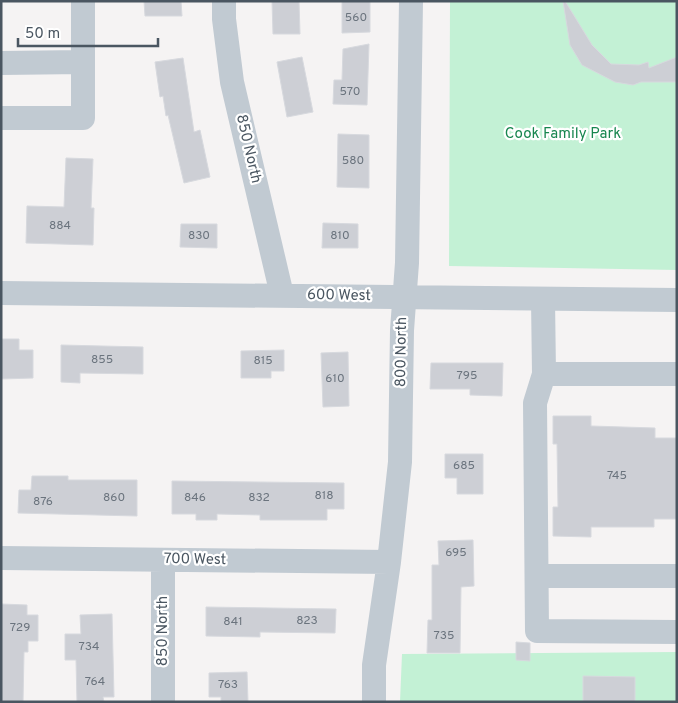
<svg xmlns="http://www.w3.org/2000/svg" width="678" height="703" font-family="Overpass,sans-serif">
  <style>
    .green { fill: #c3f1d5 }
    .building { fill: #cdcfd5; stroke: #d7d9de }
    .lines { fill: none; stroke-linecap: round; stroke-linejoin: round }
    .minor { stroke: #c1cad2; stroke-width: 24 }
    .labels { text-anchor: middle; dominant-baseline: central; stroke-width: 4.5; stroke-linejoin: round; paint-order: stroke }
    .number-label { font-size: 12px; fill: #6b747e }
    .park-label { font-size: 15px; fill: #17864f; stroke: #fff }
    .street-label { font-size: 15px; fill: #4a5661; stroke: #fff }
  </style>
  <rect width="100%" height="100%" fill="#f5f3f3"/>
  <path class="green" d="M450,1H677V270L449,266Z
    M677,652V702H400L402,654Z"/>
  <path class="building" d="M144,1H181L182,16H145Z
    M272,1H299L300,34H273Z
    M342,1H370V32L342,33Z
    M563,1H565L592,45L611,64L639,65L648,62L649,68L677,57V82H641L633,85L615,82L582,65L570,45Z
    M369,44L367,105L333,104L334,80H342L343,49Z
    M302,57L313,112L287,117L277,62Z
    M183,58L194,132L200,130L210,177L184,183L168,115L166,116L163,96L160,97L155,62Z
    M338,134L369,135V188L337,187Z
    M66,158L93,159L91,208H94L93,245L26,243L27,206L64,207Z
    M323,223L358,224V248H322Z
    M181,224H217V248L180,247Z
    M1,339H19V350H33V378L1,379Z
    M61,345L143,347V374L80,373V383L61,382Z
    M284,350V371H271V378H241V351Z
    M348,352L349,406L323,407L321,353Z
    M431,363H503L502,396L470,395V389H430Z
    M553,416H591V426L655,428V438H677V519H654V527H591V537L553,536V507H558L557,444H553Z
    M445,454H483V494H457V478H445Z
    M32,476H68V480H137V516L18,513L19,490H31Z
    M172,481L344,483V509H327V520H260V515L217,514V520H196V514H172Z
    M473,540L474,586L461,587L460,653H427L428,620H432V565H439L438,541Z
    M1,604L27,605V615H38V641H28V652H24L23,702H1Z
    M206,607L336,609L335,633L260,632V637L206,636Z
    M112,614L114,697H103L104,702H77L76,660H65V634H81L80,615Z
    M516,642L530,643V661L516,660Z
    M247,672L248,702H221V697H209V673Z
    M583,676L635,677V702H583Z"/>
  <g class="lines">
    <path class="minor" d="M224,1V19L232,82L282,295
      M1,63L82,62
      M1,118H83V1
      M1,293L677,300
      M543,299L544,374L535,403L537,631L677,632
      M544,374H677
      M1,558L389,562
      M163,560V702
      M537,576H677
      M374,702V665L389,562L400,462L402,330L407,263L411,1"/>
  </g>
  <g class="labels">
    <g class="number-label">
      <text x="356" y="18">560</text>
      <text x="350" y="92">570</text>
      <text x="353" y="161">580</text>
      <text x="60" y="226">884</text>
      <text x="199" y="236">830</text>
      <text x="340" y="236">810</text>
      <text x="102" y="360">855</text>
      <text x="263" y="361">815</text>
      <text x="467" y="376">795</text>
      <text x="335" y="379">610</text>
      <text x="464" y="466">685</text>
      <text x="617" y="476">745</text>
      <text x="324" y="496">818</text>
      <text x="114" y="498">860</text>
      <text x="195" y="498">846</text>
      <text x="259" y="498">832</text>
      <text x="43" y="502">876</text>
      <text x="456" y="553">695</text>
      <text x="307" y="621">823</text>
      <text x="233" y="622">841</text>
      <text x="20" y="628">729</text>
      <text x="444" y="636">735</text>
      <text x="89" y="647">734</text>
      <text x="95" y="682">764</text>
      <text x="228" y="685">763</text>
    </g>
    <g class="park-label">
      <text x="563" y="134">Cook Family Park</text>
    </g>
    <g class="street-label">
      <text transform="translate(248 149) rotate(77)">850 North</text>
      <text transform="translate(339 296) rotate(1)">600 West</text>
      <text transform="translate(402 352) rotate(-89)">800 North</text>
      <text transform="translate(195 560) rotate(1)">700 West</text>
      <text transform="translate(163 631) rotate(-90)">850 North</text>
    </g>
  </g>
  <rect width="678" height="703" fill="none" stroke="#4a5661" stroke-width="5"/>
  <path d="M18 38v8h140v-8" fill="none" stroke="#4a5661" stroke-width="2.5"/>
  <text x="25" y="38" font-size="15" fill="#4a5661" stroke="#ffffff" stroke-width="4" paint-order="stroke">50 m</text>
</svg>
